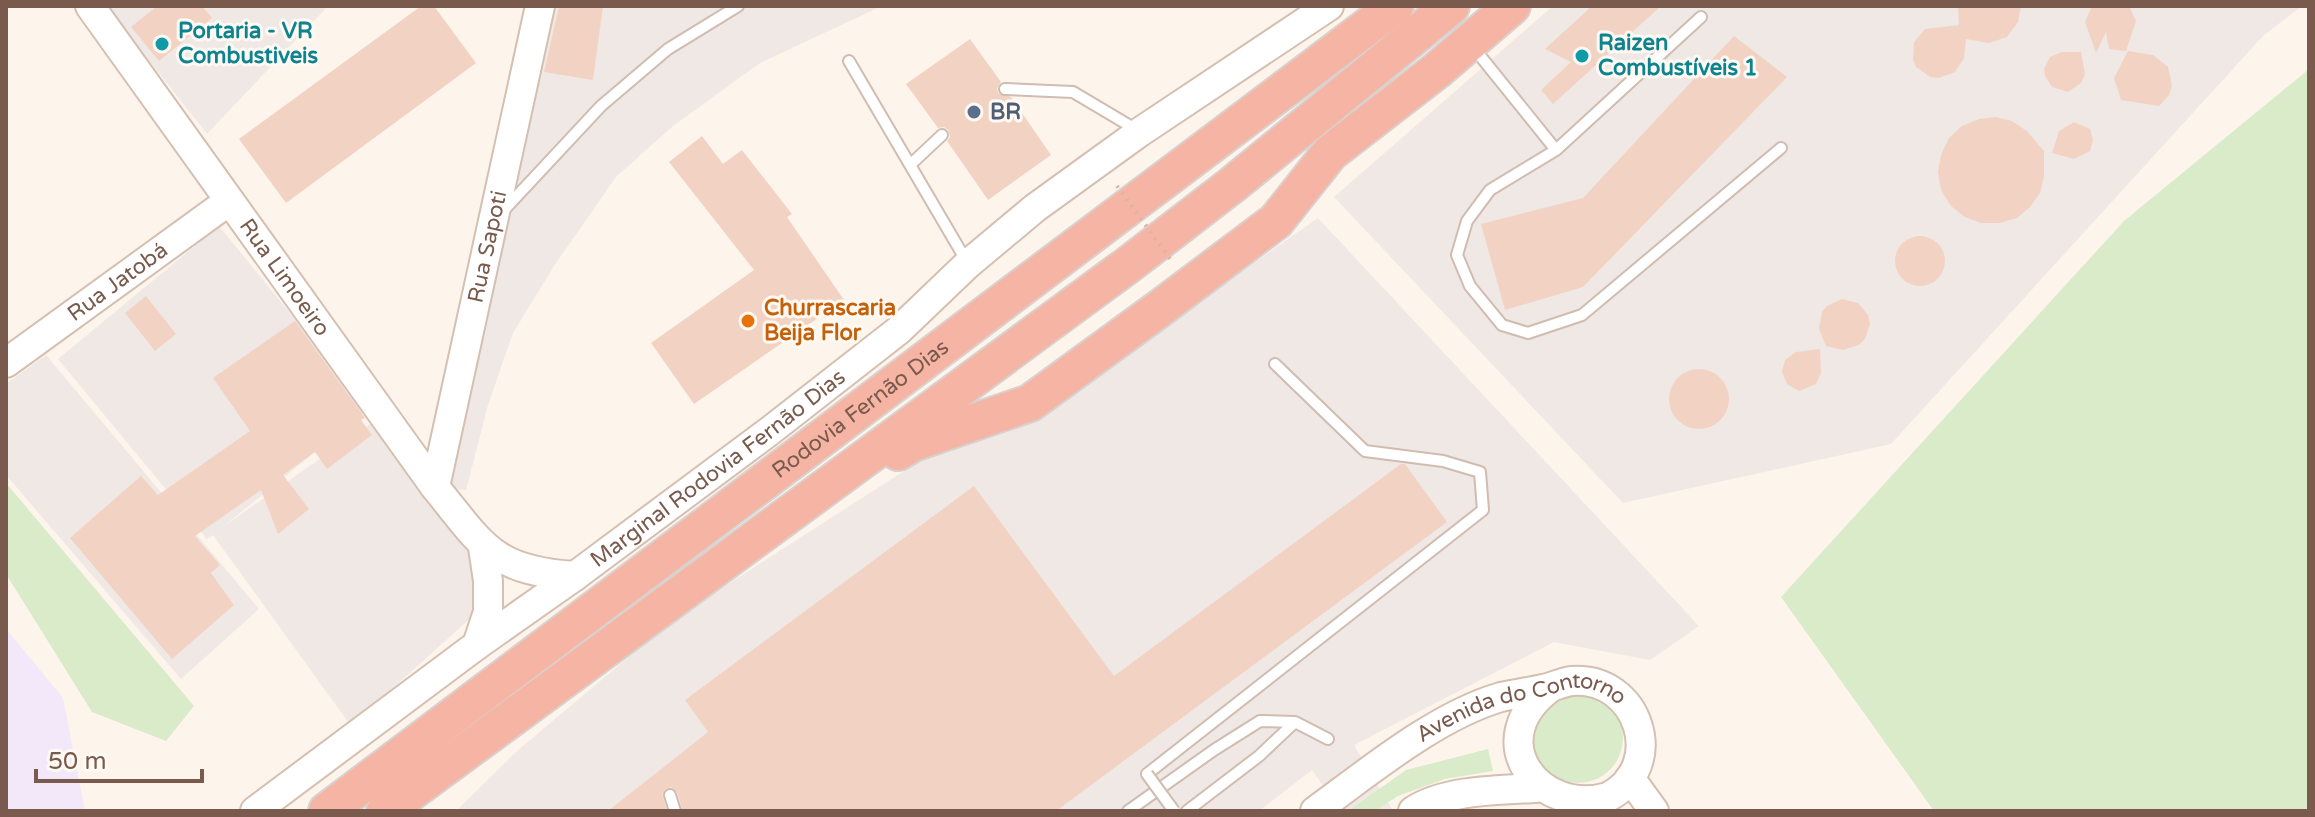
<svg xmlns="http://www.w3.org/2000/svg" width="2315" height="817" font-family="'Varela Round',sans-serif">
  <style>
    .industrial { fill: #efe8e4 }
    .education { fill: #f2e8fa }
    .green { fill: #d9ebc9 }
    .building { fill: #f2d3c3 }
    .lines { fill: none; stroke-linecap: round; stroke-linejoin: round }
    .lane-casing { stroke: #d0bcb0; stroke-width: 14 }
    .secondary-casing { stroke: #d5bfb0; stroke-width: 32 }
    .highway-casing { stroke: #d9d1cd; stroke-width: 40 }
    .lane { stroke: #fff; stroke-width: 10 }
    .secondary { stroke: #fff; stroke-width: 28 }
    .highway { stroke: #f6b4a4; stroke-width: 36 }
    .lane-bridge-casing { stroke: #d0bcb0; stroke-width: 14; stroke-linecap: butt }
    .path-bridge { stroke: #d8b6a5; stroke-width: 4; stroke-dasharray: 2 6; stroke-linecap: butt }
    .lane-bridge { stroke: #fff; stroke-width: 10 }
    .culture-dot { fill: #0f9aa8; stroke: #fff9f3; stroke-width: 3 }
    .service-dot { fill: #5c6f8a; stroke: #fff9f3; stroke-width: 3 }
    .food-dot { fill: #e8710a; stroke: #fff9f3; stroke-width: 3 }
    .labels { text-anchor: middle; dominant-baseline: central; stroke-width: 6; stroke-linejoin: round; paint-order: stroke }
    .culture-label { font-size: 22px; font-weight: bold; fill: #0d838f; stroke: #fff9f3; text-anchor: start }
    .service-label { font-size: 22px; font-weight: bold; fill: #4e5e75; stroke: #fff9f3; text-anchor: start }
    .street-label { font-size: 22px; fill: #795a4d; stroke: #fff9f3 }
    .food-label { font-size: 22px; font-weight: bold; fill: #c56008; stroke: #fff9f3; text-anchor: start }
  </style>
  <rect width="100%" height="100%" fill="#fdf5ec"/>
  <path class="industrial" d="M106,6H328L207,134Z
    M553,6H882L760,63L673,126L616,177L554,266L513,333L488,405L466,490L450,489Z
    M1553,6H2302L2263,36L1891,444L1623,503L1334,197Z
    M1318,218L1699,626L1650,660L1554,642L1354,745L1393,811H1341L1312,770L1259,811H456L517,751L675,618L926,457L1018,428Z
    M219,226L368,409L224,526L374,421L471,547L474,615L351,726L213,535L207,539L58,359Z
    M46,355L259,609L181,679L6,475V384Z"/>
  <path class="education" d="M6,629L63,698L85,811H6Z"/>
  <path class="green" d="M2309,69V811H1934L1781,597L2124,221Z
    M6,483L194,706L166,741L92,712L6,574Z
    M1533 738a45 45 0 1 1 90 0a45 45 0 1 1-90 0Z
    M1488,749L1493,771L1445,779L1398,796L1375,811H1348L1406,770Z"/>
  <path class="building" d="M157,6H202L212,18L159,61L131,27Z
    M421,6H434L476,63L286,203L239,139Z
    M559,6H603L593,80L544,72Z
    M1592,6H1661L1553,104L1541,90L1571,62L1545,49Z
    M1958,6H2021L2018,22L2007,37L1989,43L1966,39L1964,58L1955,72L1939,78L1930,77L1916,67L1913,60L1914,42L1925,29L1959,25Z
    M2092,6H2129L2136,21L2126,51L2109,49L2106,32L2096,53L2085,22Z
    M1734,36L1787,77L1583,287L1505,310L1481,224L1583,198Z
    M970,39L1001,82L997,88L998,93L1011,97L1051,155L988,200L947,141L950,137L948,130L944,127L938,128L906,84Z
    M2128,51L2153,55L2168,67L2172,86L2169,95L2159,106L2121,100L2114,78Z
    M2062,52H2081L2085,74L2081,83L2068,92L2052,87L2045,76L2044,69L2050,57Z
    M1996,117L2012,121L2027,131L2044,151V177L2040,193L2030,207L2017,218L2000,223H1981L1965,217L1951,206L1941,190L1938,172L1941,155L1949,138L1962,126L1979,119Z
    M2074,122L2090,129L2093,140L2090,151L2074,159L2052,153L2059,131Z
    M702,136L723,164L742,150L792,214L787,217L844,300L694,404L651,343L754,270L669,162Z
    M1895 261a25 25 0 1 1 50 0a25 25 0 1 1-50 0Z
    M146,296L176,334L155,351L125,313Z
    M1842,299L1858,303L1868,315L1870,324L1865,339L1859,345L1843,350L1826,346L1819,329L1822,312L1827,306Z
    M295,321L365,418L361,420L372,435L327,469L315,452L283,475L309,509L278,534L261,490L195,536L220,565L211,573L234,605L172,659L70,538L141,476L158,495L250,431L213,378Z
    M1820,349L1821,373L1816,384L1799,391L1787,384L1782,372L1785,360L1796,352Z
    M1669 399a30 30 0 1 1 60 0a30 30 0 1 1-60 0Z
    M1401,464H1405L1447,522L1056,811H683L677,792L671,787L665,789L662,794L667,811H608L708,732L685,700L974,486L1114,676Z"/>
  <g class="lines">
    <g class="lane-casing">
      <path id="lane" d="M1473,47L1556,150L1701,17
        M849,61L967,262
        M1005,89L1073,92L1137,130
        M1556,150L1490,190L1467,221L1457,255L1470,286L1502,325L1528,333L1582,315L1781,148
        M910,165L942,135
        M503,211L601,106L668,49L738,6
        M1147,774L1483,510L1480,472L1443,461L1365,451L1275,364
        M670,795L675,811
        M1128,811L1214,750L1260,721L1295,722L1328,739
        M1187,811L1259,756L1295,722"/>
    </g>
    <g class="secondary-casing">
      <g id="secondary">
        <path id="s1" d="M90,6L435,487C483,546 493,571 575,576"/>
        <path id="s2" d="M6,363L229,201"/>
        <path id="s3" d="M435,487L540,6"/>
        <path d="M477,645L488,612V581L483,547"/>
        <path d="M1630,778L1654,811"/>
        <path id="s4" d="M255,811L477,645L575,576L771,430L899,330L968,264L1035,208L1140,132L1329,6"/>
        <path id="s5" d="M1315,811C1370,771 1436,716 1501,697C1515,694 1529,692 1543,689C1553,687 1563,682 1572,681C1639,676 1668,766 1608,797C1539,817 1480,740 1550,688"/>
        <path d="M1413,811C1444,790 1499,790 1536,788"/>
      </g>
    </g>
    <g class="highway-casing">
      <g id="highway">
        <path d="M898,452L913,443L1030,403L1159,309L1276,221L1330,153L1436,71L1512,6"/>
        <path id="s6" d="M327,811L1395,6"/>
        <path d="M385,811L1128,265L1232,185L1451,6"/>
      </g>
    </g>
    <use href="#lane" class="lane"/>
    <use href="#secondary" class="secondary"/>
    <use href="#highway" class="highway"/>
    <g class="lane-bridge-casing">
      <path id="lane-bridge" d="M1147,774L1174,811"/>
    </g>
    <path class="path-bridge" d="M1117,186L1171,260"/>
    <use href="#lane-bridge" class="lane-bridge"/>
  </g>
  <g class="culture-dot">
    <circle cx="162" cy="44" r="8"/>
    <circle cx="1582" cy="56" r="8"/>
  </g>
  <circle class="service-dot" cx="974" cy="112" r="8"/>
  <circle class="food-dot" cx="748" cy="321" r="8"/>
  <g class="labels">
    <g class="culture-label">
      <text x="178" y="31">Portaria - VR<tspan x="178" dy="25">Combustiveis</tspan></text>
      <text x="1598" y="43">Raizen<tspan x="1598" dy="25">Combustíveis 1</tspan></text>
    </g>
    <g class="service-label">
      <text x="990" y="112">BR</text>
    </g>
    <g class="street-label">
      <text stroke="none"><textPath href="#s3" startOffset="246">Rua Sapoti</textPath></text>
      <text stroke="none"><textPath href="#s1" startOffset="334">Rua Limoeiro</textPath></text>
      <text stroke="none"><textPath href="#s2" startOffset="138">Rua Jatobá</textPath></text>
      <text stroke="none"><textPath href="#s6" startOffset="668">Rodovia Fernão Dias</textPath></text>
      <text stroke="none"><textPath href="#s4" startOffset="576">Marginal Rodovia Fernão Dias</textPath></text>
      <text stroke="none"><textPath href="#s5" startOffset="238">Avenida do Contorno</textPath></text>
    </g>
    <g class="food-label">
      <text x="764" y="308">Churrascaria<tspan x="764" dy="25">Beija Flor</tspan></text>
    </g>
  </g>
  <rect width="2315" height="817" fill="none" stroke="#795a4d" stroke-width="16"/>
  <path d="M36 769v12h166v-12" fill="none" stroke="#795a4d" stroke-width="4"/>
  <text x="48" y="769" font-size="24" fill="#795a4d" stroke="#fff9f3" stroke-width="6" paint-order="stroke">50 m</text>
</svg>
